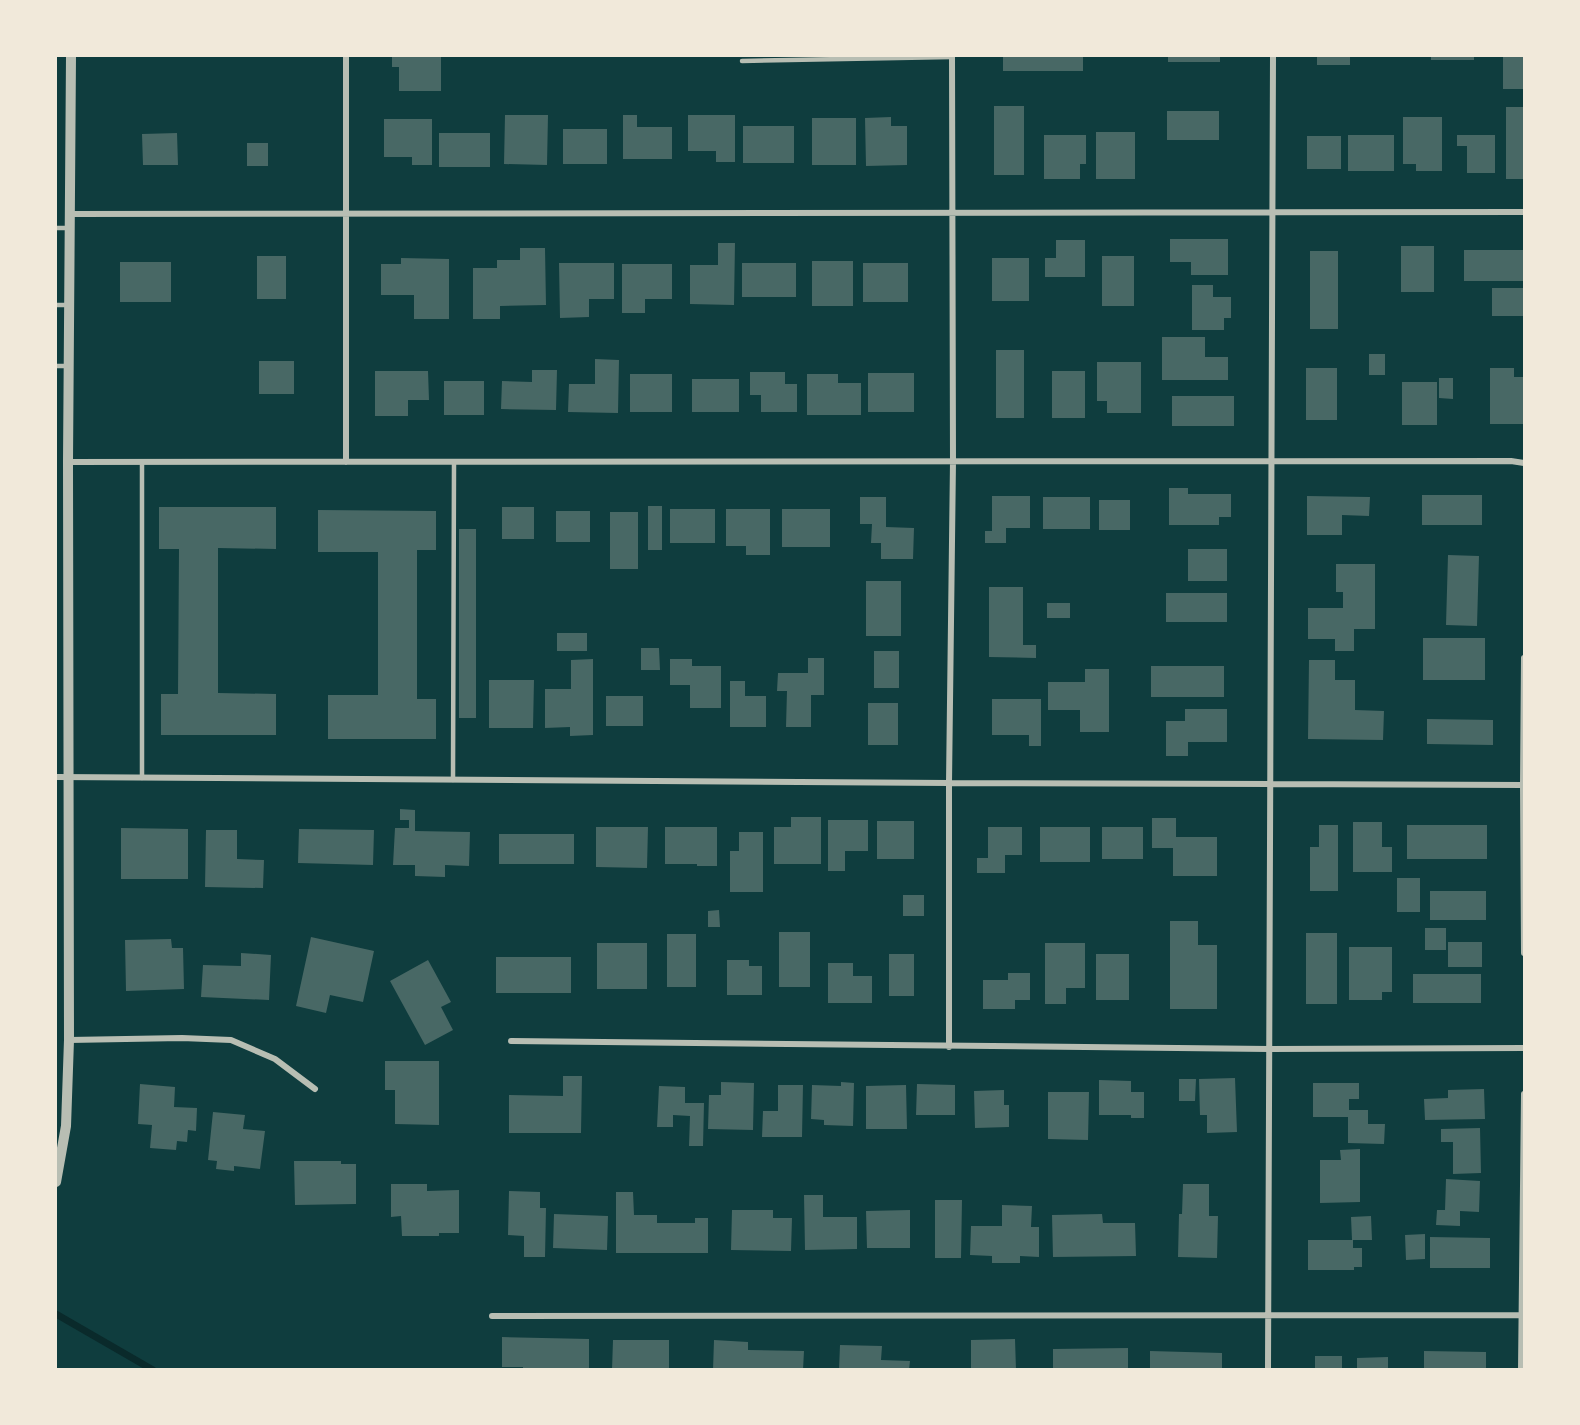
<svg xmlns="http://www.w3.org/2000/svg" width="1580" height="1425" font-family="'Alegreya Sans',sans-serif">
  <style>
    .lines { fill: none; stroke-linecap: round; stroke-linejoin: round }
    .stream { stroke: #0a2a2b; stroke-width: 7 }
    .building { fill: #486865 }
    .service { stroke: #b8beb3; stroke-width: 4.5 }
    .minor { stroke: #b8beb3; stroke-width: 6 }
    .tertiary { stroke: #b8beb3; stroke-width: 10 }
  </style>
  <rect width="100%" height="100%" fill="#0f3d3e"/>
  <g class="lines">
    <path class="stream" d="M56,1314L153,1370"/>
  </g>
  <path class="building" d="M392,56H441V91H399V67H392Z
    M1003,56H1083V71H1003Z
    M1168,56H1220V62H1168Z
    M1317,56H1350V65H1317Z
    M1431,56H1474V60H1431Z
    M1503,56H1524V89H1503Z
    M994,106H1024V175H994Z
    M1506,107H1524V179H1506Z
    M1167,111H1219V140H1167Z
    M505,115H548L547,165L504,164Z
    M623,115H637V127H672V159H623Z
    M688,115H735V162H716V151H688Z
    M891,117V126H907V165L866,166L865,118Z
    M1403,117H1442V171H1416V164H1403Z
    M812,118H856V165H812Z
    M384,119H432V165H412V157H384Z
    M743,126H794V163H743Z
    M563,129H607V164H563Z
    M1096,132H1135V179H1096Z
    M177,133L178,165H143L142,134Z
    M439,133H490V167H439Z
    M1044,135H1086V164H1080V179H1044Z
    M1348,135H1394V171H1348Z
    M1457,135H1495V173H1467V146H1457Z
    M1307,136H1341V169H1307Z
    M247,143H268V166H247Z
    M1170,239H1228V275H1191V262H1170Z
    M1056,240H1085V277H1045V258H1056Z
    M718,243H735L734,305L690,304V265H718Z
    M1401,246H1434V292H1401Z
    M520,248H545L546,305L500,306V319H473V268H497V260H520Z
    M1464,250H1524V281H1464Z
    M1310,251H1338V329H1310Z
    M257,256H286V299H257Z
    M1102,256H1134V306H1102Z
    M401,258L449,259V319H414V295H381V264H401Z
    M992,258H1029V301H992Z
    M812,261H853V306H812Z
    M120,262H171V302H120Z
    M559,263H614V299H589V317L560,318Z
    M742,263H796V297H742Z
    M863,263H908V302H863Z
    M622,264H672V299H645V313H622Z
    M1192,285H1213V297H1231V318H1224V330H1192Z
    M1492,288H1524V316H1492Z
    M1162,337H1205V357H1228V380H1162Z
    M996,350H1024V418H996Z
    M1369,354H1385V375H1369Z
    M595,359L619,360L618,413L568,412L569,384H595Z
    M259,361H294V394H259Z
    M1097,362H1141V413H1107V401H1097Z
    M1306,368H1337V420H1306Z
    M1490,368H1514V377H1524V424H1490Z
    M532,370H557L556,410L501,409L502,381L532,382Z
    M375,371H428L429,400H408V416H375Z
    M1052,371H1085V418H1052Z
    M750,372H785V384H797V412H761V395H750Z
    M868,373H914V412H868Z
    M630,374H672V412H630Z
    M807,374H838V383H861V415H807Z
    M1439,378H1453V399L1439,398Z
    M692,379H739V412H692Z
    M444,381H484V415H444Z
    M1402,382H1437V425H1402Z
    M1172,396H1234V426H1172Z
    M1169,488H1188V494H1231V517H1219V525H1169Z
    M1422,495H1482V525H1422Z
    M992,496H1030V528H1006V543H985V531H992Z
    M1307,496L1370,497L1369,516L1342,515V535H1307Z
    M860,497H886V527L914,528L913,559H881V543H871L872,524H860Z
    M1043,497H1090V529H1043Z
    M1099,500H1130V530H1099Z
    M648,506H662V550H648Z
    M159,507H276V549L218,548V693L276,694V735H161V694H178L179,549H159Z
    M502,507H534V539H502Z
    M670,509H715V543H670Z
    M726,509H770V555H746V546H726Z
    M782,509H830V547H782Z
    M318,510L436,511V550H417V699H436V739H328V695H378V552H318Z
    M556,511H590V542H556Z
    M610,512H638V569H610Z
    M459,529H476V718H459Z
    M1188,549H1227V581H1188Z
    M1448,555L1479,556L1477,626L1446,625Z
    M1336,564H1375V629H1354V651H1335V639H1308V608H1343V592H1336Z
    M866,581H901V636H866Z
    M989,587H1023V645H1036V658L989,657Z
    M1166,593H1227V622H1166Z
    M1047,603H1070V618H1047Z
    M557,633H587V651H557Z
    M1423,638H1485V680H1423Z
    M641,648H659L660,670H641Z
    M874,651H899V688H874Z
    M808,658H824V695H811V727H786L787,691H777L778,673H808Z
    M593,659V735L570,736V727L545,728V689H571V660Z
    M670,659H692V666H721V708H690V685H670Z
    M1309,660H1335V680H1355V710L1384,711L1383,740L1308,739Z
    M1151,666H1224V697H1151Z
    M1085,669H1109V732H1080V710H1048V682H1085Z
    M489,680H534L533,728H489Z
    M730,681H745V696H766V727H730Z
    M606,696H643V726H606Z
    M992,699H1041V746H1029V735H992Z
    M868,703H898V745H868Z
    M1185,709H1227V742H1188V756H1166V721H1185Z
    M1427,719L1493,720V745L1427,744Z
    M400,809L415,810V831L470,832L469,866L445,865V877L415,876V865H393L395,828H409V820H400Z
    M791,817H821V864H774V827H791Z
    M1152,818H1176V837H1217V876H1173V848H1152Z
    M828,820H868V851H845V871H828Z
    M877,821H914V859H877Z
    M1353,822H1382V847H1392V872H1353Z
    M1319,825H1338V891H1310V847H1319Z
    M1407,825H1487V859H1407Z
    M596,827H648L647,868L596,867Z
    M665,827H717V866H697V864H665Z
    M988,827H1022V855H1005V873H977V858H988Z
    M1040,827H1090V862H1040Z
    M1102,827H1143V859H1102Z
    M121,828L188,829V879H121Z
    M299,829L374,830L373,865L298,863Z
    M206,830H237V859L264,860L263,888L205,887Z
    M739,832H763V892H730V851H739Z
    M499,834H574V864H499Z
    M1397,878H1420V912H1397Z
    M1430,891H1486V920H1430Z
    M903,895H924V916H903Z
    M719,910L720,927H708V911Z
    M1170,921H1198V945H1217V1009H1170Z
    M1425,928H1446V950H1425Z
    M779,932H810V987H779Z
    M1306,933H1337V1004H1306Z
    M667,934H696V987H667Z
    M311,937L374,951L363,1002L330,995L326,1013L296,1006Z
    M171,939L172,948H183L184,989L126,991L125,940Z
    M1448,942H1482V967H1448Z
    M597,943H647V989H597Z
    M1045,943H1085V988H1066V1004H1045Z
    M1349,947H1392V992H1382V1000H1349Z
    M241,953L271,955L269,1000L201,997L203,965L241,966Z
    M889,954H914V996H889Z
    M1096,954H1129V1000H1096Z
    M496,957H571V993H496Z
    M428,960L451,1002L441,1007L453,1030L425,1045L390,981Z
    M727,960H749V966H762V995H727Z
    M828,963H853V976H872V1003H828Z
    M1008,973H1030V1000H1015V1009H983V980H1008Z
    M1413,974H1481V1003H1413Z
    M385,1061H439V1125L395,1124V1090H385Z
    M563,1076H582L581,1133H509V1095L563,1096Z
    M1235,1078L1237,1132L1207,1133V1115H1200L1199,1079Z
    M1179,1079H1196L1195,1101H1179Z
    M1099,1080L1131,1081V1092H1144V1118H1131V1115H1099Z
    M721,1082L754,1083L753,1130L708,1129L709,1095H721Z
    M841,1082L854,1083L853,1126L824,1125V1120L811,1119L812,1085L841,1086Z
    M1313,1083H1359V1099H1349V1110H1368V1124H1385L1384,1144L1348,1143V1117H1313Z
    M140,1084L175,1087L174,1107L197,1108L196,1131L188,1130L187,1142L177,1141L176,1150L150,1148L152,1125L138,1124Z
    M917,1084L955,1085V1115H916Z
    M778,1085H803L802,1137H762L763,1111H778Z
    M906,1085L907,1129H866V1086Z
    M659,1086L685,1087V1103H704L703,1146H689L690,1116L673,1115V1127H657Z
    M1484,1089L1485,1119L1425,1120L1424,1099L1448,1098V1090Z
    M1004,1090V1105H1009V1127L975,1128L974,1091Z
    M1048,1092H1089L1088,1140L1048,1139Z
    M213,1112L245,1115L243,1129L265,1131L260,1169L234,1166V1171L216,1169L217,1161L208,1160Z
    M1480,1128L1481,1173L1453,1174V1142H1441V1129Z
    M1360,1149V1202L1320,1203V1160H1341L1340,1150Z
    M294,1161H341V1164H356V1204L295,1205Z
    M1446,1179L1480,1181L1479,1212L1460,1211V1226L1436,1225L1437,1210H1445Z
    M391,1184H427V1191L459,1190V1233H439V1236H402L401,1216L391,1217Z
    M1183,1184H1209V1216H1218L1217,1258L1178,1257L1179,1214H1182Z
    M509,1191L540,1192V1208H546L545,1257H524V1236L508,1235Z
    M616,1192H633L634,1215H657V1223H695V1218H708V1253H616Z
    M804,1195H823V1217H857V1249L805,1250Z
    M935,1200H962L961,1258H935Z
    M1002,1205L1032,1206L1031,1227H1039V1257L1020,1256V1263H992V1256L970,1255L971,1226H1002Z
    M732,1210H773V1218H792L791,1251L731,1250Z
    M910,1210V1248H867L866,1211Z
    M554,1214L608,1216L607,1250L553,1248Z
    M1102,1214L1103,1223H1135L1136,1256L1053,1257L1052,1215Z
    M1371,1216L1372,1240H1352L1351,1217Z
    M1425,1234V1259L1406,1260L1405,1235Z
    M1430,1237L1490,1238V1268H1430Z
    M1308,1240H1353V1248H1362V1267H1354V1270H1308Z
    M502,1337L589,1339V1370H523V1367H502Z
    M1015,1339L1016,1370H971V1340Z
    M613,1340H669V1370H612Z
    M714,1340L748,1342V1350L804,1351L803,1370H713Z
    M840,1345L882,1346L881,1360L910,1361L909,1370H839Z
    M1128,1348V1370H1053V1349Z
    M1150,1351L1222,1353V1370H1150Z
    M1424,1351L1486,1352V1370H1424Z
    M1315,1356H1342V1370H1315Z
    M1388,1357V1370H1357V1358Z"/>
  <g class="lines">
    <path class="service" d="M742,61L952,57
      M56,228H70
      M56,305H68
      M56,366H69
      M142,462V778
      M453,780L454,462"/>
    <path class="minor" d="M346,56V462
      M70,214L1524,212
      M68,462L1511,461L1524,463
      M1524,658L1523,785L1524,953
      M56,777L949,783L1524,785
      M69,1040L182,1038L231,1040L275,1059L315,1089
      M511,1041L1269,1049L1524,1048
      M949,1047V783L953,461L952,56
      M492,1316L1524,1315
      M1268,1370L1273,56
      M1521,1370L1524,1094"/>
    <path class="tertiary" d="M56,1182L66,1126L69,1040L68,462L71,56"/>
  </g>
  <rect width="1580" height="1425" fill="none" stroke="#f1e9da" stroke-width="114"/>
</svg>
